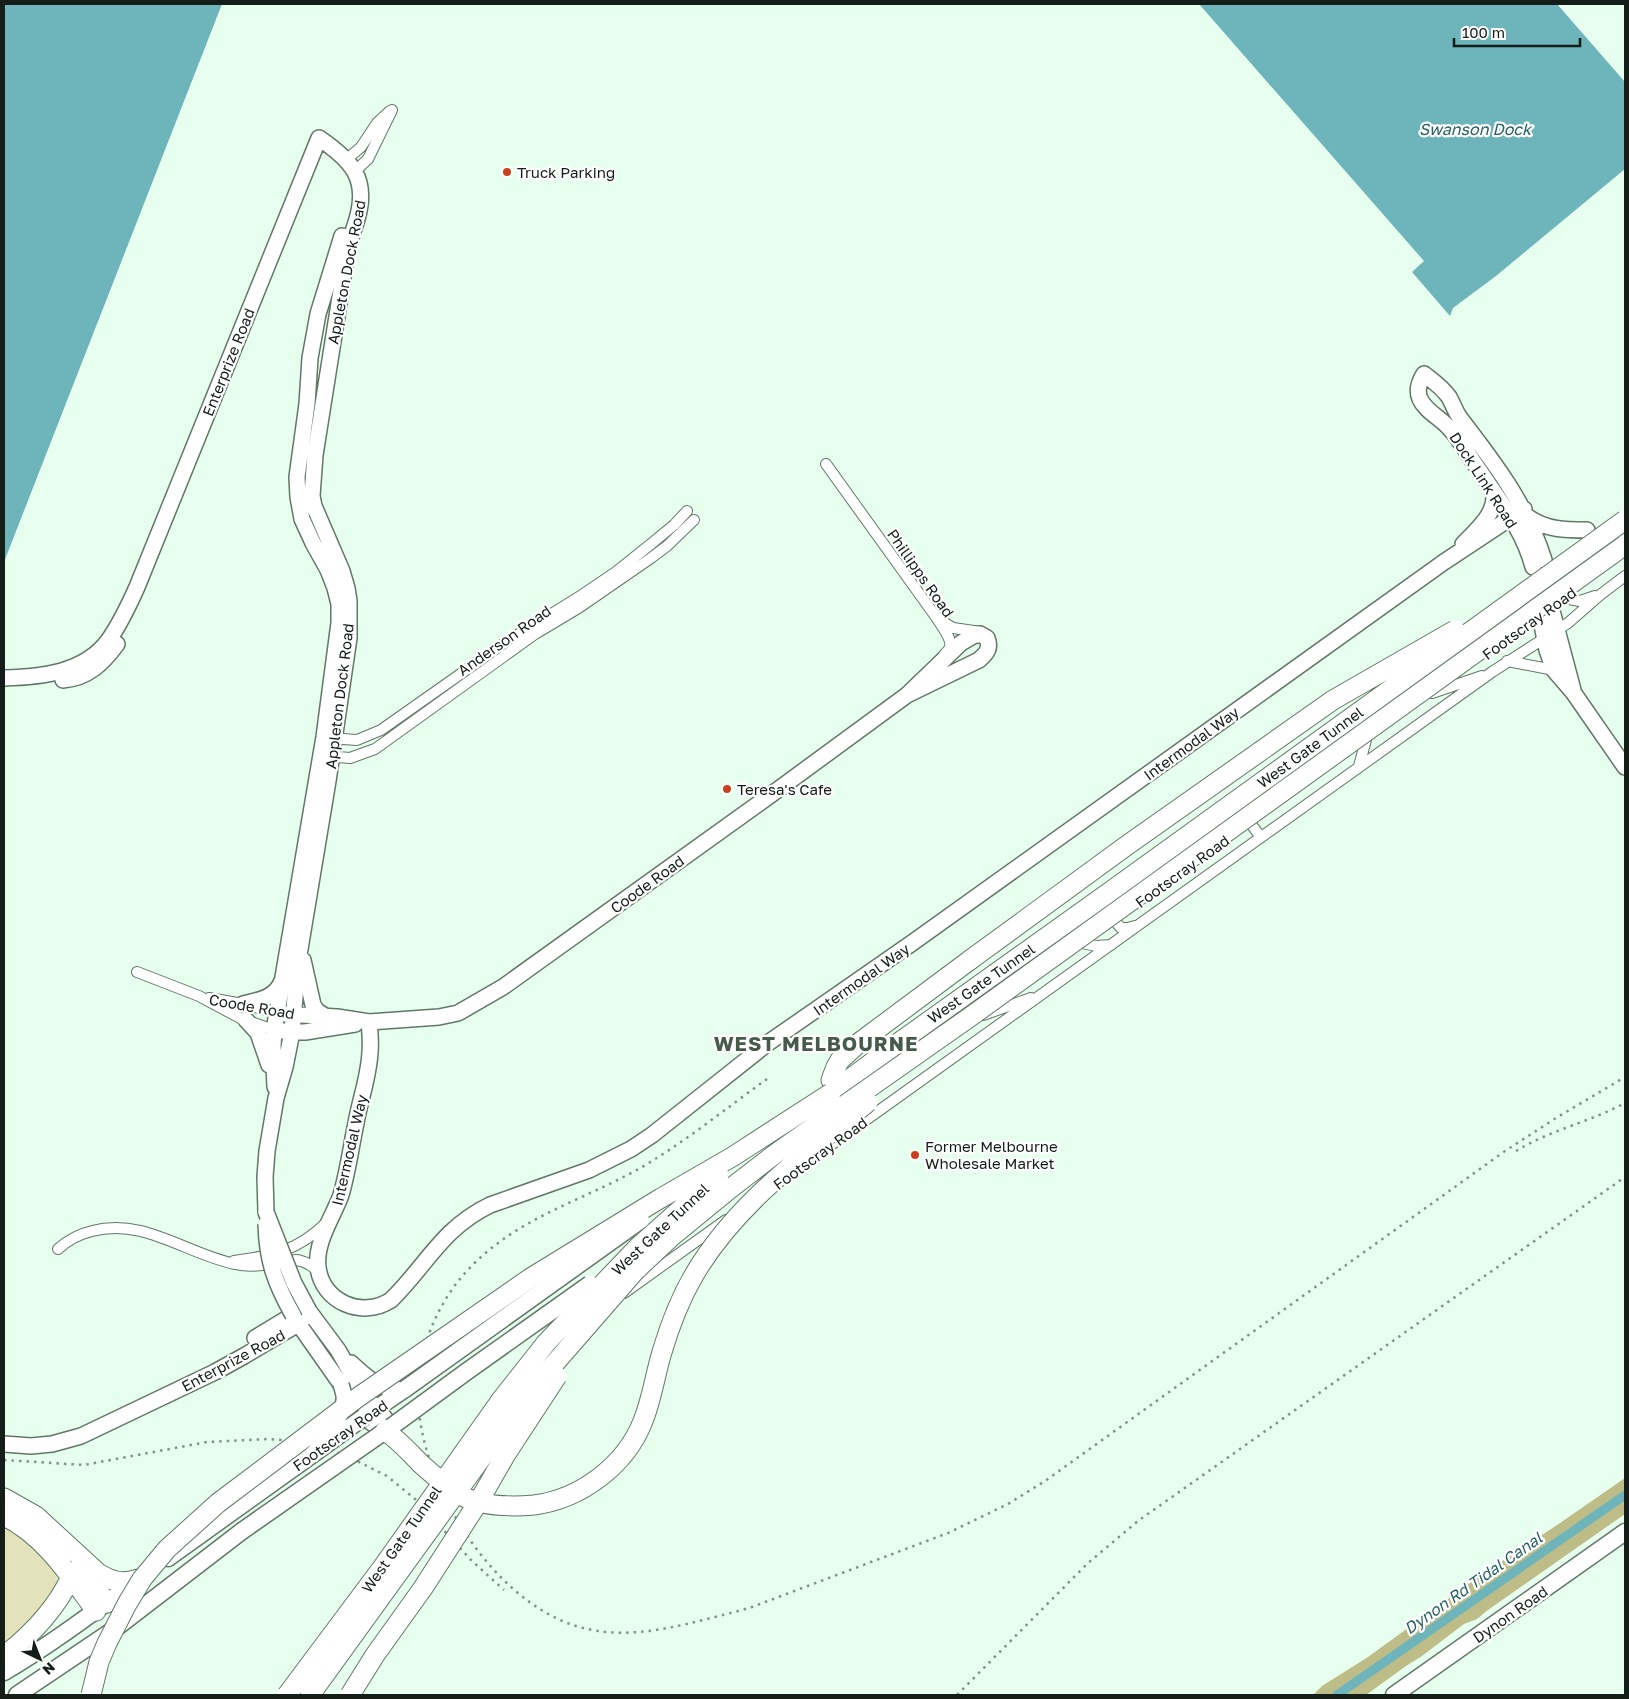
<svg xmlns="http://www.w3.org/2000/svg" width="1629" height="1699" font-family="'Golos Text',sans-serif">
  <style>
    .green { fill: #e3e3bb }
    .forest { fill: #bebd87 }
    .water { fill: #6eb4bb }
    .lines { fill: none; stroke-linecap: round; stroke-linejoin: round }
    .canal { stroke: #6eb4bb; stroke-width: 9 }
    .street-casing { stroke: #627768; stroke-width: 12 }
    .secondary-casing { stroke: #627768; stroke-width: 18 }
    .primary-casing { stroke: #627768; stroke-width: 19 }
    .highway-casing { stroke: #627768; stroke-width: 21 }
    .street { stroke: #fff; stroke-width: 10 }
    .secondary { stroke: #fff; stroke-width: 15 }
    .primary { stroke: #fff; stroke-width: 16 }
    .highway { stroke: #fff; stroke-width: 19 }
    .rail { stroke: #829387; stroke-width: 2.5; stroke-dasharray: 2.5 5; stroke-linecap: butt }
    .secondary-bridge-casing { stroke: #627768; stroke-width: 18; stroke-linecap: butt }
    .primary-bridge-casing { stroke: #627768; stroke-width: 19; stroke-linecap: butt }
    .highway-bridge-casing { stroke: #627768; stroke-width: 21; stroke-linecap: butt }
    .secondary-bridge { stroke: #fff; stroke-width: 15 }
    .primary-bridge { stroke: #fff; stroke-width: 16 }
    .highway-bridge { stroke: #fff; stroke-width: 19 }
    .poi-dot { fill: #ca401f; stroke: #fff; stroke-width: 2 }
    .labels { text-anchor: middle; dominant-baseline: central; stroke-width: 4.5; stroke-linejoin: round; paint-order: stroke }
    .poi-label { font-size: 15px; fill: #141d17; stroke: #fff; text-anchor: start }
    .street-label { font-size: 15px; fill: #141d17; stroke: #fff }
    .water-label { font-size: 16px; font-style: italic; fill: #276267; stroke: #fff }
    .district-label { font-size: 20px; font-weight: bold; letter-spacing: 1px; fill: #475b4d; stroke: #fff }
  </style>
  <rect width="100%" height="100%" fill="#e7ffee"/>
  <path class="green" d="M4,1525C27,1539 52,1558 60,1585L4,1652Z"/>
  <path class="forest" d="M1625,1478V1514L1488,1610L1477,1619L1464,1624L1422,1656L1406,1666L1366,1695H1313L1322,1686L1368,1657L1478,1577L1560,1523Z"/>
  <path class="water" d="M4,4H222L4,562Z
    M1199,4H1557L1625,82V169L1496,276L1453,308L1450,316L1412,272L1424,261Z"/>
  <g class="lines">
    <path class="canal" d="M1337,1695L1625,1495"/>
    <g class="street-casing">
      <path id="street" d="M346,160L361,147L377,123L390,111
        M355,171L368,159L392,110
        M826,464L936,617C940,624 953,639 950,648C949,649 945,654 944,655
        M1563,598L1580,601L1595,596
        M938,619L953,628L981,632
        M1507,661L1554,670
        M1432,693L1482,676
        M330,738L357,740L381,730L506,642L582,595L616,572L651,544L674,525L687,511
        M326,756L350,758L375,749L535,634L580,607L651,558L667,546L694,520
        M1359,766L1366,740
        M1250,823L1261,837
        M1114,920L1121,928H1128L1135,926
        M1082,943L1096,946L1111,945
        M137,972L199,996L242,1019L274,1030
        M209,998L243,1004L277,1013
        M983,1015L1031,998
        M817,1155L1492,672L1568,623L1600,595L1625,576
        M58,1249C68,1240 79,1234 92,1231C144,1217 186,1254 235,1264C256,1269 275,1262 296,1260C306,1261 312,1266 320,1273
        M234,1261C272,1256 297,1251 325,1224
        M624,1293L726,1220"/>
    </g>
    <g class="secondary-casing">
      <path id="secondary" d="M1528,517C1546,530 1566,530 1587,530
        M1463,544C1477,530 1499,511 1493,490
        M1533,567C1524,531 1499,500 1479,470C1469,456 1461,441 1450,429C1441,418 1426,412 1420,399C1416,390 1419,382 1424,374C1433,381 1442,387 1449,397C1453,404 1455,411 1460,418C1494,462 1527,505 1544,560
        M1551,607L1573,690
        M1540,615L1547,650L1554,670L1573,692L1625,767
        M4,678C41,677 84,673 108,641C120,624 129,605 137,587L319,138C351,160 369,178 357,219C354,230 349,241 347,253L315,455L312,496L314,506L342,571L347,588L349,601V638L328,781L298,961L292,1032L285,1067L276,1098L267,1151L265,1177L266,1212
        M63,680C88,678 103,663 117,644
        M303,960L313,1005L317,1011L325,1016
        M243,1004C260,1000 275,998 282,981
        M284,1014L337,1017L369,1022L439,1017L458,1013L503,987L772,794L907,695L961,643L973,636L980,634L987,638C991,648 987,653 979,660L907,695
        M246,1020L258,1033L269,1065
        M369,1022C370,1032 371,1042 370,1052C369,1076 360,1100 356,1123C351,1147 348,1171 341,1195C333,1217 315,1242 318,1267C322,1302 362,1319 391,1300C427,1265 441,1229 490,1205L589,1170L631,1149L652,1135L768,1043L912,943L1444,562L1524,509
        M283,1031L305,1032L355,1024
        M275,1087L273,1046L274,1030L324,737L339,623V604L335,588L328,570L313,543L302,519L298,497L297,477L307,404L310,358L318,314L342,236
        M309,1311L338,1350L354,1378L370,1401
        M293,1316L364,1417
        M255,1338L293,1315L306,1312
        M351,1363C368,1379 381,1391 405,1389
        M4,1444L31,1446L52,1444L81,1436L215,1372L244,1356L298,1324L309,1311"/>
    </g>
    <g class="primary-casing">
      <path id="primary" d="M376,1408L391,1427L385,1431L364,1417L405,1389
        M168,1558L313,1454
        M4,1672C52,1644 95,1611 140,1578
        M17,1695L112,1631L242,1531
        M1394,1695L1625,1532"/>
    </g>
    <g class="highway-casing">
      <path id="highway" d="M831,1080L836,1067L840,1060L860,1042L970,960
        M831,1093L901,1041
        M4,1498L36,1516L98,1573C113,1582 122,1584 138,1579
        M4,1516C44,1535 70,1576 96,1611
        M80,1567L107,1603
        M4,1656C31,1635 56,1609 71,1577"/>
    </g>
    <use href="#street" class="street"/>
    <use href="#secondary" class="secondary"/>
    <use href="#primary" class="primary"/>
    <use href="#highway" class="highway"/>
    <path class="rail" d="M767,1079C725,1109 680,1146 635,1171C570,1206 503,1223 456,1284C434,1313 419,1352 418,1388C415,1476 489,1599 576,1626C615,1638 652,1632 691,1623C711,1618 732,1613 752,1607L948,1533L1008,1504L1045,1481L1505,1151L1556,1118L1625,1077
      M1516,1151C1550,1130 1590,1122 1625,1103
      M4,1460L84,1465L207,1442L267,1439L300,1441L345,1455L387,1476L415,1499L471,1560L504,1590
      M957,1695L1088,1563L1138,1521L1625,1177"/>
    <g class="secondary-bridge-casing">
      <path id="secondary-bridge" d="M266,1212L294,1283L309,1311
        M266,1224C267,1261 275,1283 293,1315
        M316,1450C325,1436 343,1418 344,1400C345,1395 342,1389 341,1384"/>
    </g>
    <g class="primary-bridge-casing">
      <path id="primary-bridge" d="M405,1389L641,1220
        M391,1427L466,1372L590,1284
        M313,1454L364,1417
        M242,1531L385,1431"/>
    </g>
    <g class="highway-bridge-casing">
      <path id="highway-bridge" d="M970,960L1126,846L1333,700L1455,630
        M901,1041L1104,896L1625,520
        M385,1431C399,1440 410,1453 421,1464C433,1475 447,1486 460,1495C482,1507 510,1507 534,1505C581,1499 626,1465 643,1421C652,1399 655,1375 662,1352C670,1325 680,1299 694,1275C736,1203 805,1155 868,1102
        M91,1695L99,1662L107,1643L127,1604L142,1579L167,1549L218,1503L357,1398L532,1277L661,1198L732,1157L831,1093
        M287,1695L382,1568L501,1400L546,1343L639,1246L719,1175
        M310,1695L519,1406L548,1371L635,1271L670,1238L731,1188L775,1154L970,1017L1625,545
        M350,1695L375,1655L423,1588L479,1501L506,1454L557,1376"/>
    </g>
    <use href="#secondary-bridge" class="secondary-bridge"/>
    <use href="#primary-bridge" class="primary-bridge"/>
    <use href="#highway-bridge" class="highway-bridge"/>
  </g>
  <g class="poi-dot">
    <circle cx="507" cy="172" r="5"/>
    <circle cx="727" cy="789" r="5"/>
    <circle cx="915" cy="1155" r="5"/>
  </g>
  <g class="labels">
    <g class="poi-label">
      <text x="517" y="172">Truck Parking</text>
      <text x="737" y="789">Teresa's Cafe</text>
      <text x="925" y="1146">Former Melbourne<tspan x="925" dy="17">Wholesale Market</tspan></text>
    </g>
    <g class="street-label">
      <text transform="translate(346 272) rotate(-79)">Appleton Dock Road</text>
      <text transform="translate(228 362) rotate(-68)">Enterprize Road</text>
      <text transform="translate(1484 480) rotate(57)">Dock Link Road</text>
      <text transform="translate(921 573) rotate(55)">Phillipps Road</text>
      <text transform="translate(1529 623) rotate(-36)">Footscray Road</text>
      <text transform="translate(504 640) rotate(-35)">Anderson Road</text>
      <text transform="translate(339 696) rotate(-83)">Appleton Dock Road</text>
      <text transform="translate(1191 743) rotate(-36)">Intermodal Way</text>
      <text transform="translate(1310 747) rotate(-36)">West Gate Tunnel</text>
      <text transform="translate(1182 871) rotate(-36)">Footscray Road</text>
      <text transform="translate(647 884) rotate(-36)">Coode Road</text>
      <text transform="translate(861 979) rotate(-35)">Intermodal Way</text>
      <text transform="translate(981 983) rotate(-35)">West Gate Tunnel</text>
      <text transform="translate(252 1006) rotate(10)">Coode Road</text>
      <text transform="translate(349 1150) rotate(-77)">Intermodal Way</text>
      <text transform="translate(820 1153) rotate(-36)">Footscray Road</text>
      <text transform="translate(660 1229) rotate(-43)">West Gate Tunnel</text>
      <text transform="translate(233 1360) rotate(-28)">Enterprize Road</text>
      <text transform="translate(340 1435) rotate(-35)">Footscray Road</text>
      <text transform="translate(401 1539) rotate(-55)">West Gate Tunnel</text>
      <text transform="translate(1510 1614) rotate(-35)">Dynon Road</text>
    </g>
    <g class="water-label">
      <text x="1475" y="129">Swanson Dock</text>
      <text transform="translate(1473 1583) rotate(-35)">Dynon Rd Tidal Canal</text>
    </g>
    <g class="district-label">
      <text x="816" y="1043">WEST MELBOURNE</text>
    </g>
  </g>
  <rect width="1629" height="1699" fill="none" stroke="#141d17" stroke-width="10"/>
  <g transform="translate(40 1659) rotate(137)" stroke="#ffffff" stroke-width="4" paint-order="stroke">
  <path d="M0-4L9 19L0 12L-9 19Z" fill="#141d17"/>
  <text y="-8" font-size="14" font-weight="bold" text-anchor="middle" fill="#141d17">N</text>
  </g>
  <path d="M1454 38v8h126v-8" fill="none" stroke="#141d17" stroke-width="2.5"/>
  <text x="1462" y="38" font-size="15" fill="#141d17" stroke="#ffffff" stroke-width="4" paint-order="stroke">100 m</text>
</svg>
